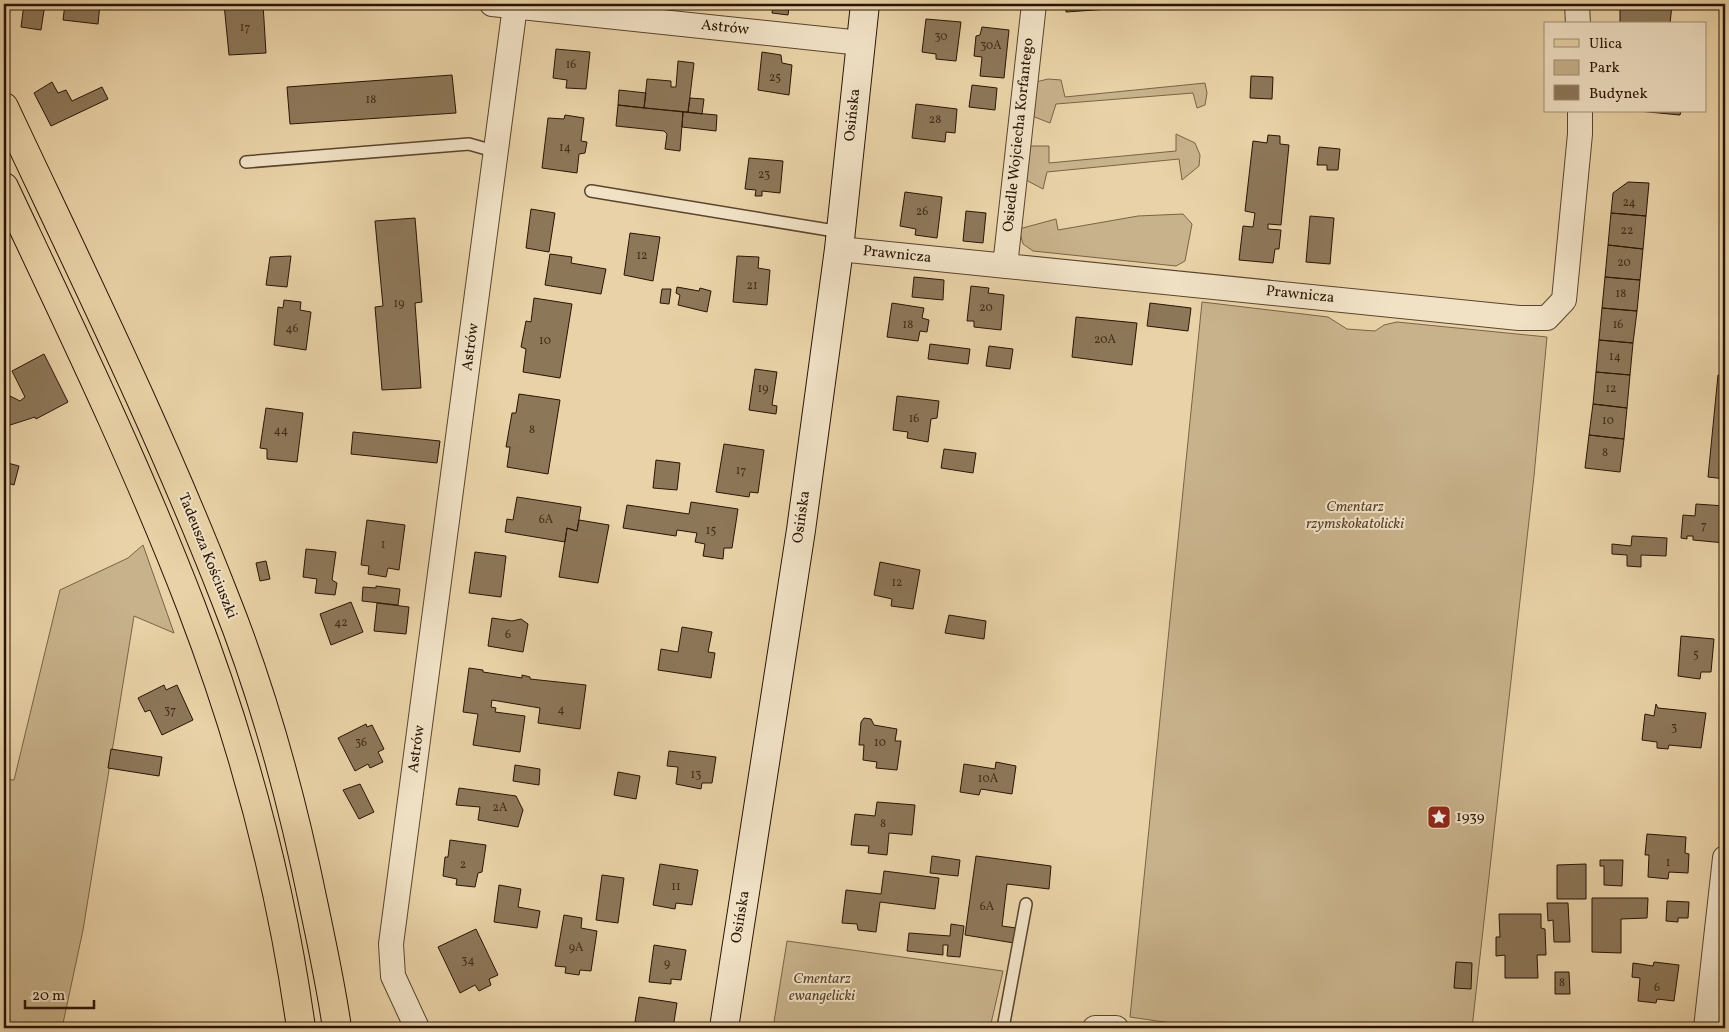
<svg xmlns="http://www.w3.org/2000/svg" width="1729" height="1032" font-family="Vollkorn,serif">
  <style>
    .green { fill: #c8b28b; stroke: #786348 }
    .building { fill: #8d7759; stroke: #291404 }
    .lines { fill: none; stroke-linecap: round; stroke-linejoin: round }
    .lane-casing { stroke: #59442d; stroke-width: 14 }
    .street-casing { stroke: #59442d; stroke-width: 26 }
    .secondary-casing { stroke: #291404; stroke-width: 30 }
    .primary-casing { stroke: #291404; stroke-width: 30 }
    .lane { stroke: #f1e2c6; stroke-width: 11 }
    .street { stroke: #f1e2c6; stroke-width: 24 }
    .secondary { stroke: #f1e2c6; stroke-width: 28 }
    .primary { stroke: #e9d2a7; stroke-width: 28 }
    .labels { text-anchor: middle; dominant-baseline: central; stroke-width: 4; stroke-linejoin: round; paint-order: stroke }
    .number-label { font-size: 12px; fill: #422d19 }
    .street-label { font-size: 15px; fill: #291404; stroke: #f1e2c6 }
    .park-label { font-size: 15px; font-style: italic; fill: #59432c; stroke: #f1e2c6 }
    .poi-label { font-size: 15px; fill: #291404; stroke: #f1e2c6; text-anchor: start }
  </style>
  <rect width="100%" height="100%" fill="#e9d2a7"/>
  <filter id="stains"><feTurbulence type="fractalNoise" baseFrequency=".004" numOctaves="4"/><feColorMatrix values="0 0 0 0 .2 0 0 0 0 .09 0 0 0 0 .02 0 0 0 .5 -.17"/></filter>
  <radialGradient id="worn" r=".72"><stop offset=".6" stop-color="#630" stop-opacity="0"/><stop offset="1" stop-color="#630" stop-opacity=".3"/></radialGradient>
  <path class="green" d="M1048,79L1061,80L1065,97L1205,83L1207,93L1205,105L1197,108L1193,93L1056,104L1050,123L1032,116L1036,82Z
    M1176,134L1195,143L1200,155L1199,166L1182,180L1179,159L1047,172L1043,189L1024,179L1028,146H1049V163L1176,151Z
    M1183,214L1192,224L1185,261L1176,266L1033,251L1023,244L1019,229L1056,219L1058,230L1138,216Z
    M1202,302L1328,317L1347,329L1375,331L1384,325L1397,322L1547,337L1534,476L1472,1028H1204L1130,1017Z
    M143,545L174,633L134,616L83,930L62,1028H4V779L14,780L60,590L128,558Z
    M787,941L1003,971L990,1028H773Z"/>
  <path class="building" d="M24,4H45L41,30L21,27Z
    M65,4H100L98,24L63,20Z
    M224,4H263L266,53L229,55Z
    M764,4H799V7H789L788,15L772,13L773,5Z
    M1066,4H1181L1066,12Z
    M1620,4H1672L1670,24L1620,23Z
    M926,19L961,22L956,61L936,59V54L922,52Z
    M982,27L1009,30L1004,78L980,76L982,57L974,56L976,36L980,35Z
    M556,49L590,52L586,89L566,88L567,80L553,78Z
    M762,52L781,55L782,63L792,65L789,95L758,90Z
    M678,61L694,63L688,112L644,108L647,79L671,81V87H676Z
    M452,75L456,113L290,124L287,87Z
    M1251,76L1273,77L1272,99L1250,98Z
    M52,82L58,93L66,90L72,101L102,87L108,99L51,126L34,93Z
    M972,85L997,88L995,110L969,107Z
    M619,90L646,93L644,108L618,105Z
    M690,98L704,99L702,114L688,112Z
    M916,104L957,109L955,133L946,132L945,142L912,138Z
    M618,105L683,112L680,151L665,149L667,134L664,131L616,126Z
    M1638,111H1681L1680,115Z
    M683,112L717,115L716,131L682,127Z
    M565,115L584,118L581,141L587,142L585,153L579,154L577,173L542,168L548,118L564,119Z
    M1268,135L1280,136V144L1289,145L1281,225L1268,224V229L1281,230L1279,249H1275L1273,263L1239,260L1243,226L1253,227L1255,213L1245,211L1253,141L1267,143Z
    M1319,147L1340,149L1338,170H1327V165H1317Z
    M749,158L783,161L780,193L762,191V196H755L756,190L745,189Z
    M1628,182L1649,183L1646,216L1611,213L1613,193Z
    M905,192L942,197L937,238L915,235L916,229L900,226Z
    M531,209L555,213L549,252L526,248Z
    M966,211L986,213L983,243L963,241Z
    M1611,213L1646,216L1643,249L1608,245Z
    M1310,216L1334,218L1330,264L1306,262Z
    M415,218L422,302L415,303L421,388L382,390L375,307L383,306L375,221Z
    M630,233L660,237L653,281L624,275Z
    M1608,245L1643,249L1640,280L1605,277Z
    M550,254L572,257L571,263L606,269L601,294L545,285Z
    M291,256L287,287L266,285L270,257Z
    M737,256L759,257L758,268L770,270L767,305L733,302Z
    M914,277L944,280L943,300L912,297Z
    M1605,277L1640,280L1637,311L1602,308Z
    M971,286L989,288L988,293L1004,295L1001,330L974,327V321H967Z
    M677,287L699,291L700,288L711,291L707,312L678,305L680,295L676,293Z
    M662,289H671L669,304L660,303Z
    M1725,290V357L1720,356Z
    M534,298L572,304L560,378L523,372L526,349L521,347L526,321L531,322Z
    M284,300L301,302L300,310L311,312L306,350L274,345L278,307L283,308Z
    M892,303L924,308L922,318L929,320L927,332L920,331L918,341L887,337Z
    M1150,303L1191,308L1188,331L1147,326Z
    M1602,308L1637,311L1633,343L1599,340Z
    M1076,317L1137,323L1132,365L1072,357Z
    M1599,340L1633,343L1630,375L1596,372Z
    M930,344L970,349L968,364L928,359Z
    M989,346L1013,349L1010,369L986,366Z
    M44,354L68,402L36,419L35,417L4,427V393L20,401L25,397L12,371Z
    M755,369L777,372L772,405L777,406L776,414L749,410Z
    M1596,372L1630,375L1627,408L1593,404Z
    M1718,375L1725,376V479L1708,477Z
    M519,394L560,400L548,474L507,467L510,447H506L512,413H516Z
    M897,396L939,401L937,418L931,419L928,442L907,438L908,432L893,430Z
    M1593,404L1627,408L1624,439L1589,435Z
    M266,408L303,413L297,462L267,459V449L260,448Z
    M353,432L440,441L437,463L351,454Z
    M1589,435L1624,439L1620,472L1585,468Z
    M724,444L764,450L758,493L750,492L749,497L716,492Z
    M944,449L976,453L973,473L941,468Z
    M656,460L680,463L677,490L653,488Z
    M4,462L19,466L14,485L4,482Z
    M517,497L581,507L577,531L567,528L565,542L505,532L507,519L513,520Z
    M691,502L738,509L732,548H724L723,559L703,556L705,544L695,542L697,533L677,530L676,536L623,528L627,505L689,514Z
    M1696,504L1725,506V543L1693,540V536H1687V539L1681,538L1683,515L1695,516Z
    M367,520L405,525L399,570L388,568L386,577L368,574L369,566L361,565Z
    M579,520L609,525L598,583L559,577L567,528L577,531Z
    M1632,536L1667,538L1666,556L1641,555V567L1627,566V555L1612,554V544L1631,546Z
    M306,549L336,552L332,580L337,583L335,595L315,593L317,579L303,577Z
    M475,552L506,556L501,597L469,593Z
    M266,561L270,579L260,581L256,563Z
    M880,562L920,570L913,609L891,606L892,599L874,595Z
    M376,586L400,589L398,605L362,601L363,587L376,588Z
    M351,602L363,632L331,645L320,614Z
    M377,603L409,607L406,634L374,631Z
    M949,615L986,621L984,639L945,633Z
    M492,618L512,621L521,619L528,624L523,652L488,646Z
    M682,627L712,632L708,652L715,653L711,678L658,670L661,649L678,652Z
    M1681,636L1714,639L1711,672H1701L1700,679L1678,676Z
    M469,668L483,670V672L522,678V675L530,677V679L586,685L580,729L538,723L540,708L492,700L491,707L496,708L495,712L525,716L520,752L473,745L478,714L463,712Z
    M164,685L166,690L177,685L193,720L162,735L150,710L145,712L138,698Z
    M1656,704L1658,708L1706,713L1701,748L1669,745L1668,749L1657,748V742L1642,740L1645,714L1654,716Z
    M864,718L871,719L874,725L897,729L895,741H901L897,770L876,768L877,762L863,760L864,745H859L861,722Z
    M366,724L367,727L372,725L384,749L378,752L383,762L370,768L368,764L355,771L338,738Z
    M111,749L162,757L159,776L108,768Z
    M669,751L716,757L712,783H702L701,789L676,784L678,767L667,766Z
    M996,762L1016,766L1012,794L981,789L979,795L960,792L964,764L995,769Z
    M515,765L540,769L539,785L513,781Z
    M618,772L640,776L636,799L614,795Z
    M360,784L374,812L359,819L343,790Z
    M459,788L516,796L523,810L518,827L478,820L480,807L456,805Z
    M877,802L915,805L912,835L889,833L887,855L868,853L869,846L851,845L855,814L875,816Z
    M1647,834L1686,837L1685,853L1689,854L1688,873L1669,872L1668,879L1648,877L1649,855H1645Z
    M450,840L486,845L482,872L478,873L475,887L456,885L457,879L443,876L445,857H448Z
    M932,856L960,860L958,876L930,873Z
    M976,856L1051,866L1049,889L1007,884L1002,926L1016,928L1014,943L965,935Z
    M1600,860H1623L1622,886L1604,885V866H1600Z
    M660,864L698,870L692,905L676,903L675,909L653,905Z
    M1586,864V899H1557V865Z
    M884,871L939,878L935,909L880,902L876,932L858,930L857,924L842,923L846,890L881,894Z
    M602,875L624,878L618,923L596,920Z
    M499,885L521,889L518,907L540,911L537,928L494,922Z
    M1592,898H1648L1647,918L1621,919V953L1592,952Z
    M1667,901L1689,902L1688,918H1678V922L1666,921Z
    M1547,903H1568L1570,942H1554L1553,920L1548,921Z
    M1499,914H1541V928L1545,929L1546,955H1537L1538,978H1505V955L1496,956V937H1500Z
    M564,915L582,918L581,928L597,931L591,971L580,970L579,975L565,973L566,967L555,966Z
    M951,924L964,926L960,957L947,956L948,945H943V955L907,951L909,933L950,936Z
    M476,929L498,975L489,979L491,985L479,991L475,985L460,993L438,947Z
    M654,945L686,950L681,980L671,979V984L649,982Z
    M1456,962L1472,963L1471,989L1454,988Z
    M1654,962L1679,965L1674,1001L1657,999L1656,1003L1638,1001L1640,978L1632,977L1633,963L1653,966Z
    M1555,972H1569L1570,994H1555Z
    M639,997L677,1003L673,1028H639L640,1023L635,1022Z"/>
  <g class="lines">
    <g class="lane-casing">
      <path id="lane" d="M246,162L469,144L497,152
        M591,191L841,232
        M1003,1028L1026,904"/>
    </g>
    <g class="street-casing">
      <path id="street" d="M492,4L861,43
        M1577,4L1578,24
        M839,249L1519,318H1547L1564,300L1580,134V111
        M1005,266L1034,4
        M417,1028L393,976L391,944L515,6
        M1095,1028H1116
        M1706,1028L1725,858"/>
    </g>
    <g class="secondary-casing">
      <path id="secondary" d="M724,1028L801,530L839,249L865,4"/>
    </g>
    <g class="primary-casing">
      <path id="primary" d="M4,107C80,269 160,431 225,598C264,696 292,799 313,902C322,944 331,986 337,1028
        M4,187C69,325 136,463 191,606C243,742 281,884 301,1028"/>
    </g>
    <use href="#lane" class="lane"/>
    <use href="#street" class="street"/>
    <use href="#secondary" class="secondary"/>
    <use href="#primary" class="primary"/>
  </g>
  <defs>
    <g id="sight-square" transform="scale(1.25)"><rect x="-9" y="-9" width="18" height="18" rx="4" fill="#8f2418" stroke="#f1e2c6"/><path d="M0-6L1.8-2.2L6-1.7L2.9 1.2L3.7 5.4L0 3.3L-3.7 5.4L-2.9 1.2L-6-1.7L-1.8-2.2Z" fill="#fff"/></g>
  </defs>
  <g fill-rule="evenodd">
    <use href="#sight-square" x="1439" y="817"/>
  </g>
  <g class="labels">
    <g class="number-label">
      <text x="245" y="28">17</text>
      <text x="941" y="37">30</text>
      <text x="991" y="46">30A</text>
      <text x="571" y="65">16</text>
      <text x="775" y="78">25</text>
      <text x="371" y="100">18</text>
      <text x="935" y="120">28</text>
      <text x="565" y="148">14</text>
      <text x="764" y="175">23</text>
      <text x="1629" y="203">24</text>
      <text x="922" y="212">26</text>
      <text x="1627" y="231">22</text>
      <text x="642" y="256">12</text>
      <text x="1624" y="263">20</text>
      <text x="752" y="286">21</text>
      <text x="1621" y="294">18</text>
      <text x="399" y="304">19</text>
      <text x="986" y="308">20</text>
      <text x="908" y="325">18</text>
      <text x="1618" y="325">16</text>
      <text x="292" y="329">46</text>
      <text x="1105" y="340">20A</text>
      <text x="545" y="341">10</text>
      <text x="1615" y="357">14</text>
      <text x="763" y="389">19</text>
      <text x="1611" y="389">12</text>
      <text x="914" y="419">16</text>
      <text x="1608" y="421">10</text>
      <text x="532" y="430">8</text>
      <text x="281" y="431">44</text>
      <text x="1605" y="453">8</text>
      <text x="741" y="471">17</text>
      <text x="546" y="520">6A</text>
      <text x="1704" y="526">7</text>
      <text x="711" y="531">15</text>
      <text x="383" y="545">1</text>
      <text x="897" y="583">12</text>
      <text x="341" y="623">42</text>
      <text x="508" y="635">6</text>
      <text x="1696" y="655">5</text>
      <text x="561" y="710">4</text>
      <text x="170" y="711">37</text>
      <text x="1674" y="728">3</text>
      <text x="361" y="743">36</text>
      <text x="880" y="743">10</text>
      <text x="696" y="775">13</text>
      <text x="988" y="779">10A</text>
      <text x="500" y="808">2A</text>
      <text x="883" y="824">8</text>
      <text x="1668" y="863">1</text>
      <text x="463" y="865">2</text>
      <text x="676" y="887">11</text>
      <text x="987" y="907">6A</text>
      <text x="576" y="948">9A</text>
      <text x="468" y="961">34</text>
      <text x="667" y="964">9</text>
      <text x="1562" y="983">8</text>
      <text x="1657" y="988">6</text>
    </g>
    <g class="street-label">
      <text transform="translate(725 28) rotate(6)">Astrów</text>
      <text transform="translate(853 115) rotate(-84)">Osińska</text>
      <text transform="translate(1019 135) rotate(-84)">Osiedle Wojciecha Korfantego</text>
      <text transform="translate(897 255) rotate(6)">Prawnicza</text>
      <text transform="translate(1300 295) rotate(6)">Prawnicza</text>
      <text transform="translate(471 347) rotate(-82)">Astrów</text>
      <text transform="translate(802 517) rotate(-82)">Osińska</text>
      <text transform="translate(207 556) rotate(68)">Tadeusza Kościuszki</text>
      <text transform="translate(417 749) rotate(-82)">Astrów</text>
      <text transform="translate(741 917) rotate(-81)">Osińska</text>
    </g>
    <g class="park-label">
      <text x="1355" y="507">Cmentarz<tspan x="1355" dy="17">rzymskokatolicki</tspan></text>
      <text x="822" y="979">Cmentarz<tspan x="822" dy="17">ewangelicki</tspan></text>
    </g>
    <g class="poi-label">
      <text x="1456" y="817">1939</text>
    </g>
  </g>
  <rect width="1729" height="1032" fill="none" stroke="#e9d2a7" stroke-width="20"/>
  <rect x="5" y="5" width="1719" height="1022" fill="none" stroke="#291404" stroke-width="2.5"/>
  <rect x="10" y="10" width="1709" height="1012" fill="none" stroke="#291404"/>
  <rect x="1544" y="22" width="162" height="90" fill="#f1e2c6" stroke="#a19078"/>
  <rect x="1554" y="39" width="25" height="8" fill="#e9d2a7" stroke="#a19078"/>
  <text x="1589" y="48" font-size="15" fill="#291404">Ulica</text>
  <rect x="1554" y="60" width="25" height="15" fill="#c8b28b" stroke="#a19078"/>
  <text x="1589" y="72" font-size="15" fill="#291404">Park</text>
  <rect x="1554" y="85" width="25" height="15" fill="#8d7759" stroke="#a19078"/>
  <text x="1589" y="98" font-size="15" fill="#291404">Budynek</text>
  <path d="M25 1000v8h69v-8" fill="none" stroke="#291404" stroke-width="2.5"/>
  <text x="32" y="1000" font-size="15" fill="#291404" stroke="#f1e2c6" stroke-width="4" paint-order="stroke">20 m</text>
  <rect width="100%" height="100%" filter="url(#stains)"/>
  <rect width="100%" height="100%" fill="url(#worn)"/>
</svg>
